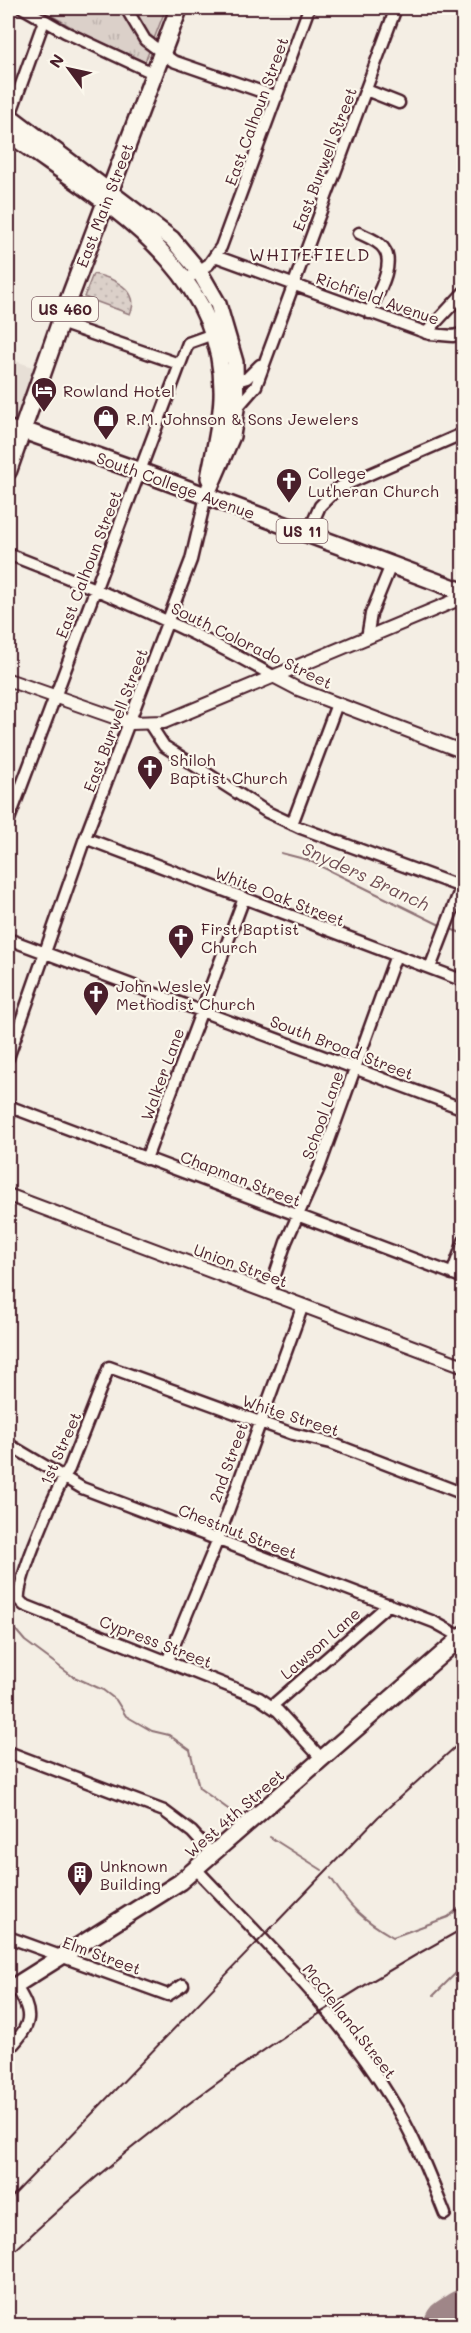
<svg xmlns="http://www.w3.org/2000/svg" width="471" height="2333" font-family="Mali,sans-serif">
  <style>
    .built { fill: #e7dfd6 }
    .grass { fill: url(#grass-dots); stroke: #92787a; stroke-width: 1.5 }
    .park { fill: url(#park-tufts); stroke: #92787a; stroke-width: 1.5 }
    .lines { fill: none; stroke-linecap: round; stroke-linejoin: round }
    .stream { stroke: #8d7174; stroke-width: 2 }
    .runway { stroke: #9f8688; stroke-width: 57 }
    .minor-casing { stroke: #4a1f2b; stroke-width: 15 }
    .tertiary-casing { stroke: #4a1f2b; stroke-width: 16 }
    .secondary-casing { stroke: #4a1f2b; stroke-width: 20 }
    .primary-casing { stroke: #4a1f2b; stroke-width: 21 }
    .minor { stroke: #fbf7ec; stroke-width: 10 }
    .tertiary { stroke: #fbf7ec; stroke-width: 12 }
    .secondary { stroke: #fbf7ec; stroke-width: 15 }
    .primary { stroke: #fbf7ec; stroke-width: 16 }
    .rail { stroke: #4a1f2b; stroke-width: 2 }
    .labels { text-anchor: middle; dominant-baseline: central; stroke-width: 4.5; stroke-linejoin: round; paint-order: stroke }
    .shield { fill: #fbf7ec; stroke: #7f6065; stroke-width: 1.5 }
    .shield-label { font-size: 15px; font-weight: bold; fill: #4a1f2b }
    .street-label { font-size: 16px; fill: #4a1f2b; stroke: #fbf7ec }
    .poi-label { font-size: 16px; fill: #4a1f2b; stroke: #fbf7ec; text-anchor: start }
    .neighbourhood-label { font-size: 18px; letter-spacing: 1.5px; fill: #4a1f2b; stroke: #fbf7ec }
    .water-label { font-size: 18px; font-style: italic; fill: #714f56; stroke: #fbf7ec }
  </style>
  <defs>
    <pattern id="grass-dots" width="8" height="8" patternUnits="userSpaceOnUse" patternTransform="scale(1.5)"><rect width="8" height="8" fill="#dbd0c9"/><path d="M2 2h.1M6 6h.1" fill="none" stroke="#bdb2ad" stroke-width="1.8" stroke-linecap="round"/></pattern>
    <pattern id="park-tufts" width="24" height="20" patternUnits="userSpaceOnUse" patternTransform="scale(1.5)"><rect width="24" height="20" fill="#dbd0c9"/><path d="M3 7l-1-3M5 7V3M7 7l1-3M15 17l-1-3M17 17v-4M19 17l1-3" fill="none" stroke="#bdb2ad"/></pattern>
  </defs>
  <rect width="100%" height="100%" fill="#f4eee4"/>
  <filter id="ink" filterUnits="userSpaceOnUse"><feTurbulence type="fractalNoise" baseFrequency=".0167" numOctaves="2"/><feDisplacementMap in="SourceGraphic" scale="12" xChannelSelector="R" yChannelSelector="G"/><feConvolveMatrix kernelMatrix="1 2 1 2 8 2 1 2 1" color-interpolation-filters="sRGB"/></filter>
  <g filter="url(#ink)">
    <path class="built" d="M8,358L43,371L8,471Z"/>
    <path class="grass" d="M93,274C111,277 142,290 130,314L84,297Z"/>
    <path class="park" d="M39,8H166L145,62L81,33Z"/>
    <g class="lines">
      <path class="stream" d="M281,853L308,860L440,925
        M453,930L464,934
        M8,1621L25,1641L52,1661L72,1676L103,1690L116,1700L126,1716L152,1731L169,1735L190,1750L199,1788L235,1814
        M270,1837L322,1870
        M331,1878C350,1908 362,1919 393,1937L448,1917L464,1904
        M434,1995L464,1965"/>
      <path class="runway" d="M452,2326L464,2318"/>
      <g class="minor-casing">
        <path id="minor" d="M23,8L65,32L155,74
          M126,8L145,40L173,61L277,97
          M366,90L399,103
          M8,121L44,21
          M359,233C367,237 379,241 384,249C396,265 376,297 369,313
          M215,256L430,334L453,336L464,333
          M187,279L209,264L221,247L309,8
          M60,323L179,364
          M426,333L464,292
          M237,381L247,378L260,365
          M236,409L256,386L396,8
          M8,426L22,430
          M308,533L320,506L338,488L464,433
          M8,554C99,589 190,628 275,677
          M367,638L371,614L391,565
          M149,723L164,746L267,812L301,828L464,888
          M8,822L188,343L213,334
          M292,824L337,704
          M85,838L464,981
          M8,939L464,1109
          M430,968L464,880
          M8,1058L85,838L191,560L206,496
          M8,1106L464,1278
          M146,1159L244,898
          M452,1274L464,1241
          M269,1293L286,1242L319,1168L396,955
          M8,1444L82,1488L434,1622L461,1637
          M167,1662L218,1539L303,1305
          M272,1706L389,1604
          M8,1752L164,1811L192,1832L213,1855
          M322,1759L278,1711L259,1698L24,1605L19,1600C16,1582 57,1487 69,1469L109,1367L293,1434L331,1443L464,1494
          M196,1869C265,1942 339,2013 391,2099C414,2135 429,2174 445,2214
          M8,1937L168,1995L183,1985
          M8,2050C33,2024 34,2014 15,1985"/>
      </g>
      <g class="tertiary-casing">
        <path id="tertiary" d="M275,677L298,689L464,752
          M8,680L131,723L164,722L464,597
          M8,1195L464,1366"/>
      </g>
      <g class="secondary-casing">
        <path id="secondary" d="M8,115L172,239L199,271L218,304L235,362L236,409L232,436L206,496
          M8,133C99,200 226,265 222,397C221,424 214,451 209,478
          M8,1990L180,1882L464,1635"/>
      </g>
      <g class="primary-casing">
        <path id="primary" d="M22,430L139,471L464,592
          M8,471L60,323L179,8"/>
      </g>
      <use href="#minor" class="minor"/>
      <use href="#tertiary" class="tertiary"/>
      <use href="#secondary" class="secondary"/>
      <use href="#primary" class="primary"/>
      <path class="rail" d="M8,2201L378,1817L464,1739
        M8,2257C142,2127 300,2018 464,1928"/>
    </g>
  </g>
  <defs>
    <g id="hotel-pin" transform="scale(1.35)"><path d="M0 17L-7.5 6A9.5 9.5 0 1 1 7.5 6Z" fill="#4a1f2b" stroke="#fbf7ec"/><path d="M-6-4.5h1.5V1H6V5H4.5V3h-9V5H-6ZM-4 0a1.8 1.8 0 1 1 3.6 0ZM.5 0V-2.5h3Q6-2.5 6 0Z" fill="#fff"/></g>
    <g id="shop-pin" transform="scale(1.35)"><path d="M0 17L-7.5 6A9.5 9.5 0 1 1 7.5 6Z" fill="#4a1f2b" stroke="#fbf7ec"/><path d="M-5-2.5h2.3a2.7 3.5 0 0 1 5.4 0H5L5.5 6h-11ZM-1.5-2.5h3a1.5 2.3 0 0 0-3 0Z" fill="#fff"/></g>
    <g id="church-pin" transform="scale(1.35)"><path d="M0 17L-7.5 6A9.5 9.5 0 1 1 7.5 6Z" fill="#4a1f2b" stroke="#fbf7ec"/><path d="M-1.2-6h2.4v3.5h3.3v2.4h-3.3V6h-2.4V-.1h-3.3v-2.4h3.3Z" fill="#fff"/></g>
    <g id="building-pin" transform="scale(1.35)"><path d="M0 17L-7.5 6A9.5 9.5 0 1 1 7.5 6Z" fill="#4a1f2b" stroke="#fbf7ec"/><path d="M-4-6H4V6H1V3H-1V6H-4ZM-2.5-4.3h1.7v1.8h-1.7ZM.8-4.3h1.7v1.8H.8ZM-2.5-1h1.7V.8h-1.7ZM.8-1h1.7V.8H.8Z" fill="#fff"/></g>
  </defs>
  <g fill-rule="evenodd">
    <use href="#hotel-pin" x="44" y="390"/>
    <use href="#shop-pin" x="106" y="418"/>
    <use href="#church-pin" x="289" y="481"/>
    <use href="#church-pin" x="150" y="768"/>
    <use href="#church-pin" x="181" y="937"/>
    <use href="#church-pin" x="96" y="994"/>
    <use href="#building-pin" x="80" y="1874"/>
  </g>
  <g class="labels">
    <g class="shield">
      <rect x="32" y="297" width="66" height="24" rx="4.5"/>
      <rect x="276.5" y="519" width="51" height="24" rx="4.5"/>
    </g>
    <g class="shield-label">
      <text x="65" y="309">US 460</text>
      <text x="302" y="531">US 11</text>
    </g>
    <g class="street-label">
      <text transform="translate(256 111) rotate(-70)">East Calhoun Street</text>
      <text transform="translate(324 159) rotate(-69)">East Burwell Street</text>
      <text transform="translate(104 205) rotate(-69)">East Main Street</text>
      <text transform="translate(378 298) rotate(19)">Richfield Avenue</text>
      <text transform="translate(176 485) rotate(20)">South College Avenue</text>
      <text transform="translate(88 564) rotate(-69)">East Calhoun Street</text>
      <text transform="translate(252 645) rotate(26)">South Colorado Street</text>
      <text transform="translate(115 720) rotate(-69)">East Burwell Street</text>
      <text transform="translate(280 896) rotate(21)">White Oak Street</text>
      <text transform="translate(342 1047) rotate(21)">South Broad Street</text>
      <text transform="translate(162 1074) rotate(-70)">Walker Lane</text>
      <text transform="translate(322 1115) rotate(-70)">School Lane</text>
      <text transform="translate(241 1178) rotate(21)">Chapman Street</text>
      <text transform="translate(241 1265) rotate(20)">Union Street</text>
      <text transform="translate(291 1415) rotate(18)">White Street</text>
      <text transform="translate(60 1448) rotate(-66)">1st Street</text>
      <text transform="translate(228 1462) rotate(-70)">2nd Street</text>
      <text transform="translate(238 1531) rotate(21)">Chestnut Street</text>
      <text transform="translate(156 1641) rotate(21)">Cypress Street</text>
      <text transform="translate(320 1643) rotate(-41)">Lawson Lane</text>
      <text transform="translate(234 1813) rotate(-41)">West 4th Street</text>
      <text transform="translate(102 1955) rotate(20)">Elm Street</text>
      <text transform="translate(350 2021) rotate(52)">McClelland Street</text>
    </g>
    <g class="poi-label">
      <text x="63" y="390">Rowland Hotel</text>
      <text x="126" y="418">R.M. Johnson &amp; Sons Jewelers</text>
      <text x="308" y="472">College<tspan x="308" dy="18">Lutheran Church</tspan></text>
      <text x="170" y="759">Shiloh<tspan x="170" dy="18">Baptist Church</tspan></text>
      <text x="201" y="928">First Baptist<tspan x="201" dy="18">Church</tspan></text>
      <text x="116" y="985">John Wesley<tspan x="116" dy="18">Methodist Church</tspan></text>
      <text x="100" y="1865">Unknown<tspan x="100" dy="18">Building</tspan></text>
    </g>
    <g class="neighbourhood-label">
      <text x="310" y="254">WHITEFIELD</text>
    </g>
    <g class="water-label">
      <text transform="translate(366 876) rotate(25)">Snyders Branch</text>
    </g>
  </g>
  <rect width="471" height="2333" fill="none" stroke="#fbf7ec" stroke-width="30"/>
  <rect x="15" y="15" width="441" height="2303" fill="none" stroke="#4a1f2b" stroke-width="2" filter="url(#ink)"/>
  <g transform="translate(69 69) rotate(303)" stroke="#fbf7ec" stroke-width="4.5" paint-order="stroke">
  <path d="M0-4.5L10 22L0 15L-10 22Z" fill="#4a1f2b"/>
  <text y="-9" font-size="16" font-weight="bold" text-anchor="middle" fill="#4a1f2b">N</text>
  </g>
</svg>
